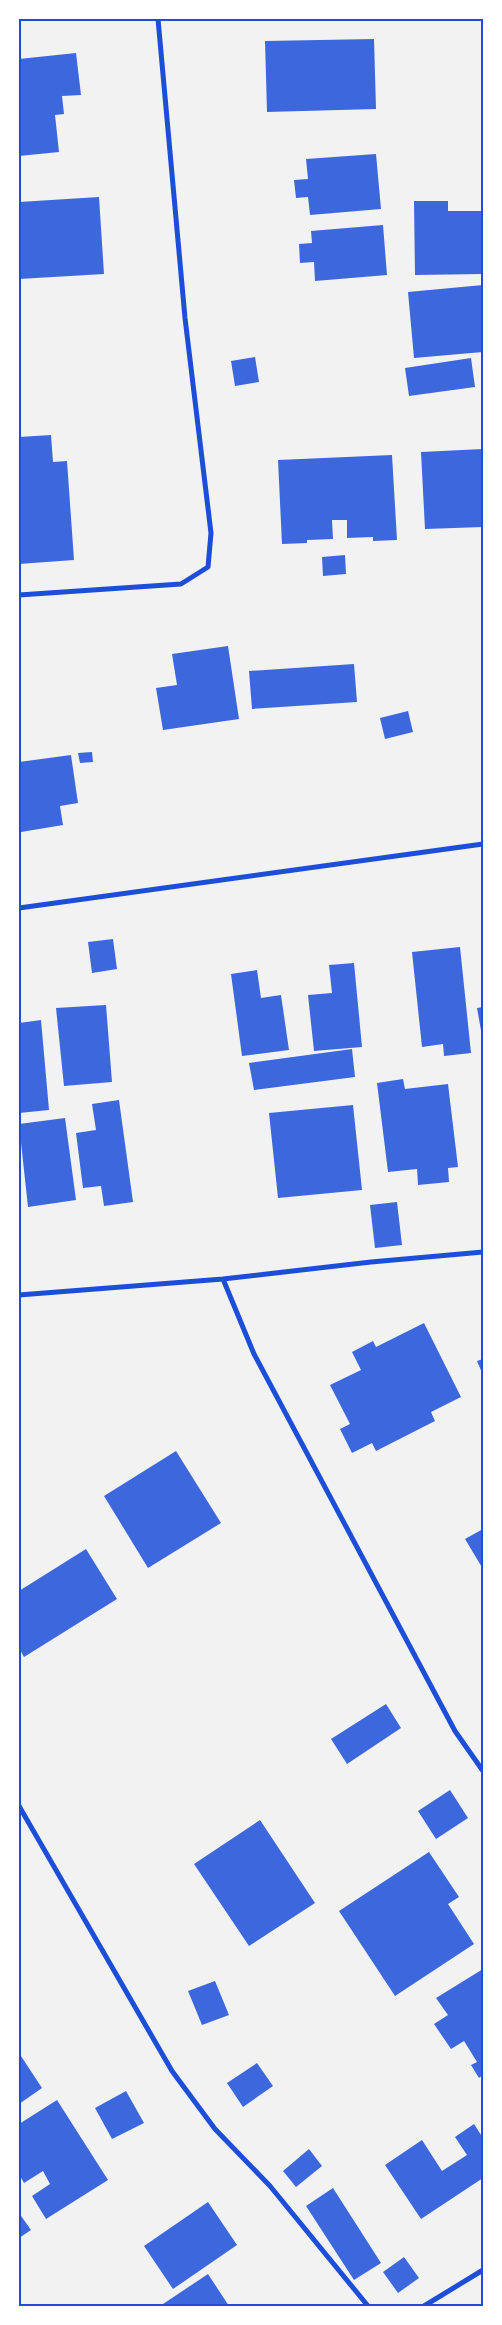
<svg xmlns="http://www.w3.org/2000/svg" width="502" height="2325" font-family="Jost,sans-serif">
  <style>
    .building { fill: #3d67dc }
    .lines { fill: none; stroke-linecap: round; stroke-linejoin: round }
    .minor { stroke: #1d4ed8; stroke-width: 5 }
    .neatline { fill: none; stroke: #1d4ed8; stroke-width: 2 }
  </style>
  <rect width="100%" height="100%" fill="#f2f2f2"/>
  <path class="building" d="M374,39L376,109L267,112L265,41Z
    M76,53L81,95L62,96L64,114L55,115L59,152L19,156V59Z
    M376,154L381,209L310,215L308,197L296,198L294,180L308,179L306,159Z
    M99,197L104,274L19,279V202Z
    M414,201H448V211H481V230H483V274L415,275Z
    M383,225L387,275L315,281L314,262L300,263L299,244L312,243L311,231Z
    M483,285V352L414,358L408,292Z
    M255,357L259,382L235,386L231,361Z
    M471,358L475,387L409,396L405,368Z
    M51,435L53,462L67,461L74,560L19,564V437Z
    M483,449V527L425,529L421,452Z
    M392,455L397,540L373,541V537L347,538V520H332L333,539L307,540V543L282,544L278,460Z
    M345,555L346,574L323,576L322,557Z
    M228,646L239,719L163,730L156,688L177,685L172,654Z
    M354,664L357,702L252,709L249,671Z
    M408,711L413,732L385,739L380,718Z
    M92,752L93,762L80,763L78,753Z
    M71,755L78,803L60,806L63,825L21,832L19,762Z
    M113,939L117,969L92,973L88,942Z
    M460,947L471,1053L444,1056L443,1044L422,1047L412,952Z
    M354,963L362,1047L314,1051L308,995L332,993L329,965Z
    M257,970L261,998L281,995L289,1050L242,1056L231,974Z
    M106,1005L112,1082L64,1086L56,1008Z
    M483,1007V1036H482L477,1008Z
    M41,1020L49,1110L19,1113V1023Z
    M352,1049L355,1077L254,1090L249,1063Z
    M403,1079L405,1089L448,1084L458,1167L448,1168L449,1182L418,1185L417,1169L388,1172L377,1083Z
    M119,1100L133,1202L104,1206L101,1186L83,1188L76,1133L96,1130L92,1104Z
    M353,1105L362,1190L278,1198L269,1113Z
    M65,1118L76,1200L28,1207L19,1124Z
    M397,1202L402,1245L375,1248L370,1205Z
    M424,1323L461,1397L431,1412L435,1421L376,1451L372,1443L352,1453L340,1429L350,1424L330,1385L361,1370L352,1352L373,1341L376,1347Z
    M483,1359V1375L477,1361Z
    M176,1451L221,1523L148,1568L104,1496Z
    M483,1529V1569L465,1539Z
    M86,1549L117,1599L24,1657L19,1648V1591Z
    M386,1704L401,1728L347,1764L331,1739Z
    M450,1790L468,1818L436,1839L418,1811Z
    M260,1820L315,1903L249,1946L194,1864Z
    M429,1852L459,1897L448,1904L474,1944L395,1996L339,1911Z
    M483,1969V2075L479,2078L471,2065L477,2062L464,2041L451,2049L434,2024L448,2015L436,1998Z
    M215,1981L229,2015L202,2025L188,1991Z
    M19,2053L42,2088L19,2104Z
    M257,2063L273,2086L243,2107L227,2083Z
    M126,2091L144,2123L112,2139L95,2108Z
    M57,2100L108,2180L46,2219L32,2196L50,2184L43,2171L24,2183L19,2174V2124Z
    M474,2124L483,2138V2178L421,2219L385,2165L422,2140L442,2171L467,2155L455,2137Z
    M309,2149L322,2166L296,2187L283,2171Z
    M333,2188L381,2263L354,2280L306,2206Z
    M208,2202L237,2245L173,2289L144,2246Z
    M19,2213L31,2230L19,2238Z
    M404,2257L419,2278L398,2293L383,2272Z
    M208,2274L229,2306H160Z"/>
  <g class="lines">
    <path class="minor" d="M19,595L181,584L208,567L211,533L185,318L158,19
      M19,908L483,844
      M223,1279L254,1354L455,1731L483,1771
      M19,1295L223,1279L371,1262L483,1252
      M19,1806L172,2071L215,2129L270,2186L368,2306
      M424,2306L483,2270"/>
  </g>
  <rect width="502" height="2325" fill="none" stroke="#ffffff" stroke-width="40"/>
  <rect x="20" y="20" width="462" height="2285" class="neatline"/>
</svg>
